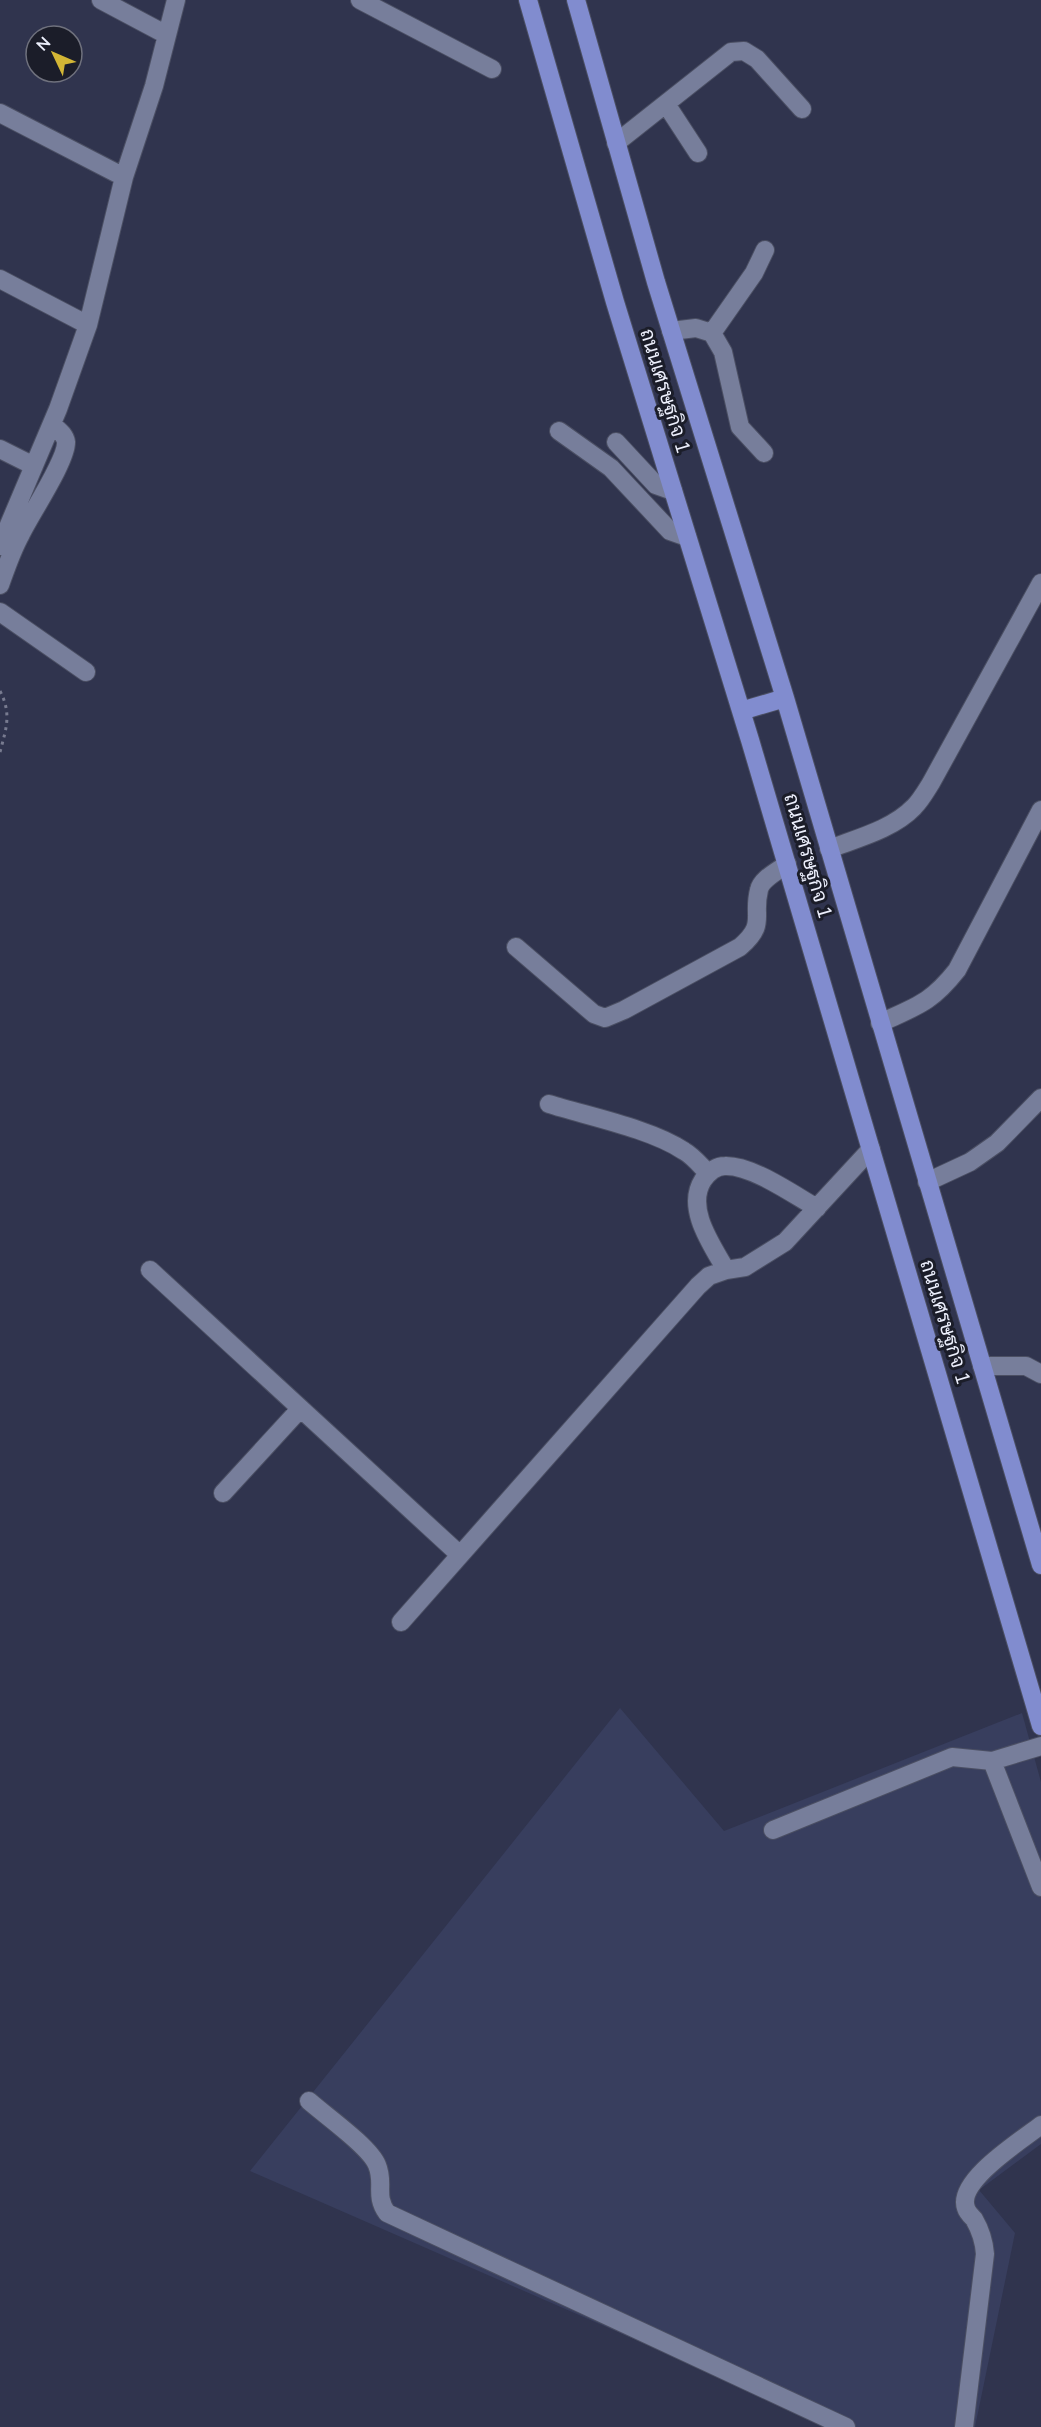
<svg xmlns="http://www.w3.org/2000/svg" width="1041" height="2427" font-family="'Nunito Sans',Sarabun,sans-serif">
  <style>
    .built { fill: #383e5e }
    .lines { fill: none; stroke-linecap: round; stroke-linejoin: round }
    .minor-casing { stroke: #4b4f63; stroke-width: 20 }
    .major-casing { stroke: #4b4f63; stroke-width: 20 }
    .path { stroke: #787b90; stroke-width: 3; stroke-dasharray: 3 4.5; stroke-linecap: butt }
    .minor { stroke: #777e9b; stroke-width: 18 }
    .major { stroke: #818ccf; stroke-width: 18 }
    .labels { text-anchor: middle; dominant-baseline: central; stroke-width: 6; stroke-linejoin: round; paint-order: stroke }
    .street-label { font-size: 20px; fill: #eceffc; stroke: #1b1d29 }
  </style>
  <rect width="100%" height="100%" fill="#30344e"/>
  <path class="built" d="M620,1708L724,1831L1022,1713L1041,1782V2144L979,2190L1015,2233L975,2427H835L250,2171Z"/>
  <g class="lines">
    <g class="minor-casing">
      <path id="minor" d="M101,0L165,34
        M360,0L492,69
        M666,104L698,153
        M0,113L124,177
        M616,143L731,52L744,51L757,59L802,109
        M0,279L88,325
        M671,331L696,328L712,333L723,352L740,427L764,453
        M712,333L754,273L765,250
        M559,431L611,468L670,531L687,537
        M616,442L656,485L673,491
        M0,449L34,466
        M0,546L58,409L88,325L124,177L154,86L176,0
        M0,585C6,568 12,550 21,534C30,515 67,460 66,442C65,434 57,429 52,424
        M0,612L86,672
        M829,849C858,838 893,829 914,807C921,800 926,791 931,783L1041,583
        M516,947L594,1014L605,1018L624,1010L740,947C767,924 752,917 759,890C761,879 778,871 787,864
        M880,1023C917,1006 931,1003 957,970L1041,810
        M549,1104C587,1116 652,1129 684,1151C693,1156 700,1165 708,1173
        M927,1182L970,1162L997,1143L1041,1098
        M150,1270L460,1555
        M726,1270C712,1245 685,1208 703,1180C708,1173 716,1166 725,1166C752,1165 794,1195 817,1208
        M982,1366H1026L1041,1374
        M223,1493L300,1409
        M401,1622L698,1286L709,1276L726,1270L745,1267L785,1242L871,1149
        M992,1761L1041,1887
        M773,1830L952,1757L992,1761L1041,1746
        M309,2101C326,2116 370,2147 377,2165C385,2184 374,2195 387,2213L846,2427
        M964,2427L985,2254C984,2240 981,2231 974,2219C971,2216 967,2212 966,2208C956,2181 1022,2140 1041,2125"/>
    </g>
    <g class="major-casing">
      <path id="major" d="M528,0L615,302L750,740L1041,1726
        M576,0L656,282L785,698L1041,1565
        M741,711L785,698"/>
    </g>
    <path class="path" d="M0,691C12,714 6,729 0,752"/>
    <use href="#minor" class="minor"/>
    <use href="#major" class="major"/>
  </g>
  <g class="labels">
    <g class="street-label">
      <text transform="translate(665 391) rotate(73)">ถนนเศรษฐกิจ 1</text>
      <text transform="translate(808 856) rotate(74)">ถนนเศรษฐกิจ 1</text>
      <text transform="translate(945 1322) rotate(73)">ถนนเศรษฐกิจ 1</text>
    </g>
  </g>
  <g transform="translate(54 54) rotate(314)"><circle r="28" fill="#1b1d29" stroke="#6f717d" stroke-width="1.5"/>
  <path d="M0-4.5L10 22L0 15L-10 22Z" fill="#d3b635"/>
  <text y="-9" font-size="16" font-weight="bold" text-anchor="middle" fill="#eceffc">N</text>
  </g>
</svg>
